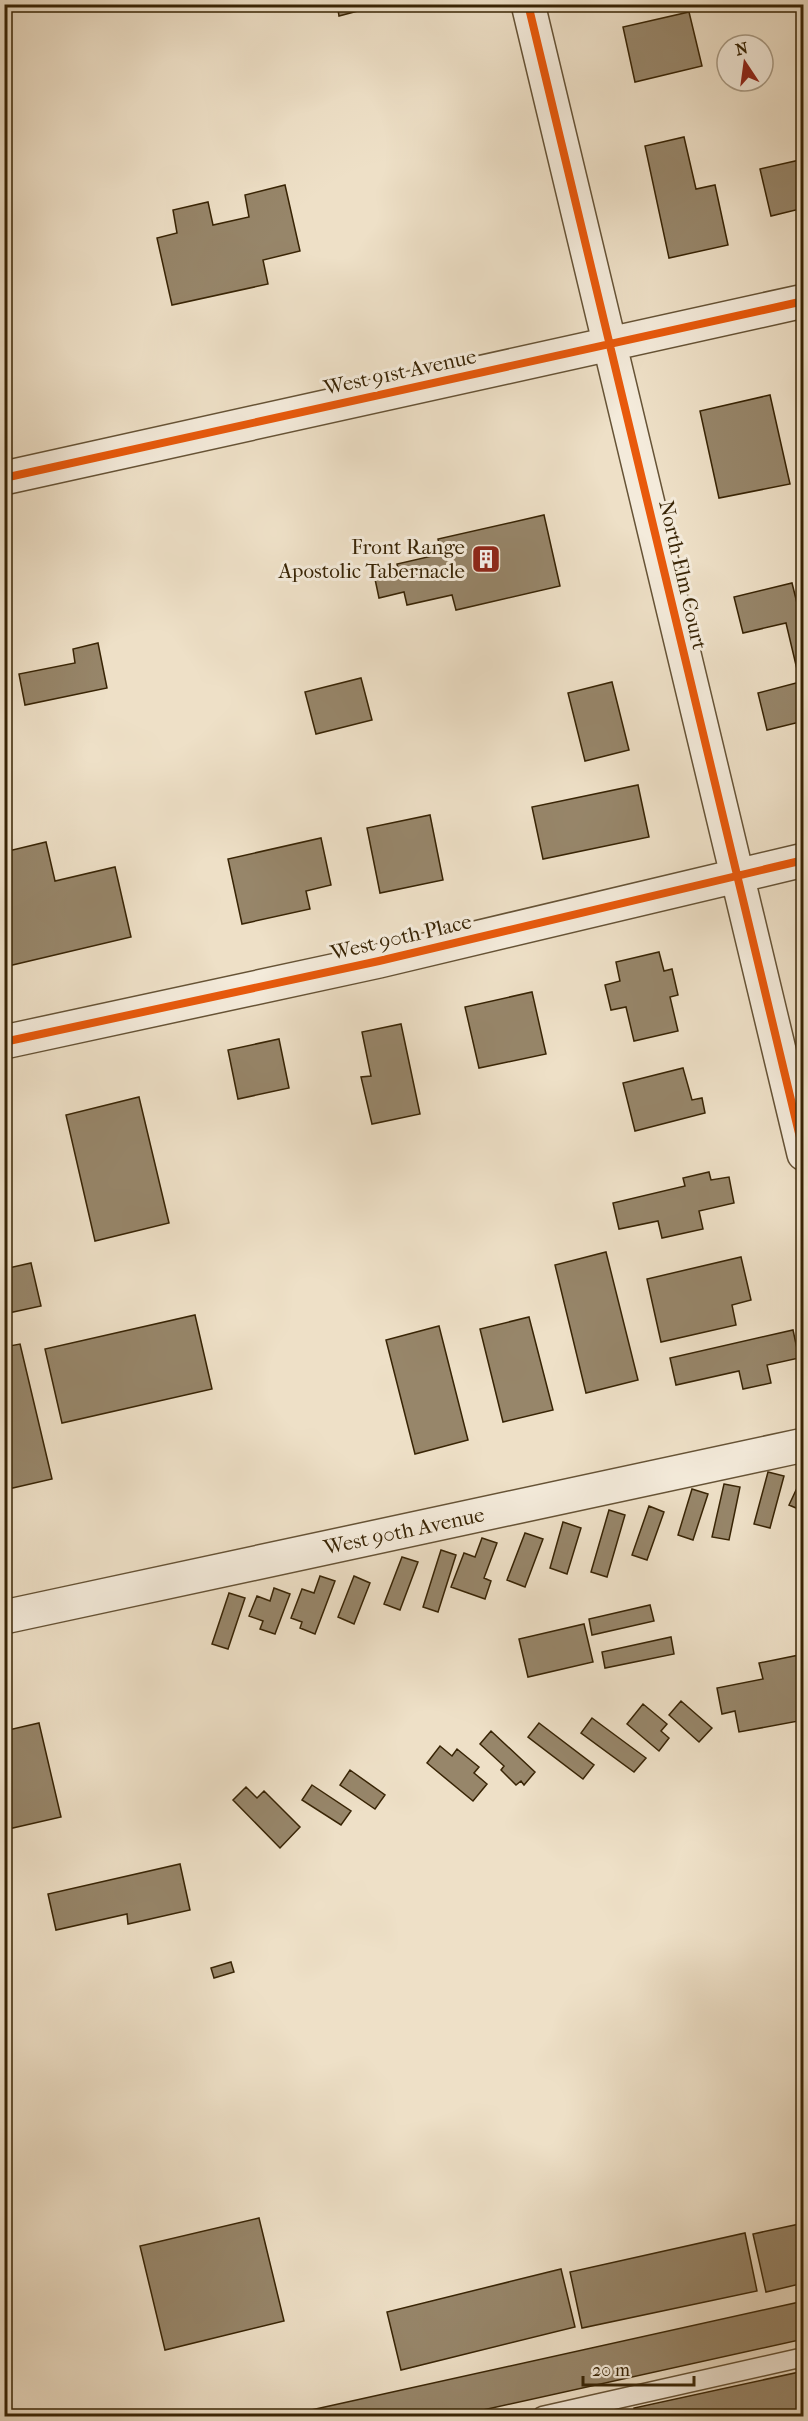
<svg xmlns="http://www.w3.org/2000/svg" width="808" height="2421" font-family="'IM FELL French Canon',serif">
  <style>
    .building { fill: #97866a; stroke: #382405; stroke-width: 1.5 }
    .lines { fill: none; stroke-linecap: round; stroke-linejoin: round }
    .service-casing { stroke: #665336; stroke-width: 21 }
    .minor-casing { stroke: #665336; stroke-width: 36 }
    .tertiary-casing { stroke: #665336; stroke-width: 36 }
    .service { stroke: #f4ebdb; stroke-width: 18 }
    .minor { stroke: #f4ebdb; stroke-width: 33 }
    .tertiary { stroke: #f4ebdb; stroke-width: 33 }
    .cycleway-casing { stroke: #f4ebdb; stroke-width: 11 }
    .cycleway { stroke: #e8590c; stroke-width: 8 }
    .labels { text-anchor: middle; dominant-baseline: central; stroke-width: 6; stroke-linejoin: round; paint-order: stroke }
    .street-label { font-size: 21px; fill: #382405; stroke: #f4ebdb }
    .poi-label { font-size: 21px; fill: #382405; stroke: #f4ebdb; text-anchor: end }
  </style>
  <rect width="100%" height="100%" fill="#eee0c7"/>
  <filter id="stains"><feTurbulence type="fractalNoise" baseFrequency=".00333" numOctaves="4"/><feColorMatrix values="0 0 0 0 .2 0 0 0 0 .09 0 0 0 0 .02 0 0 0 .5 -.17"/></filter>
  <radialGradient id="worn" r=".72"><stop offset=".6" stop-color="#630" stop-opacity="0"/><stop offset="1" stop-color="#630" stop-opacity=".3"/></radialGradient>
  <path class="building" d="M337,4H384L339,16Z
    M689,12L702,66L635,82L623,27Z
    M684,137L696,189L715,185L728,245L669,258L645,146Z
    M804,159V208L771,216L760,169Z
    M285,185L300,251L263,260L268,284L172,305L157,238L177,233L173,210L208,202L213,225L249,217L245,195Z
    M770,395L790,484L719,498L700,411Z
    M544,515L560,586L456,610L452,595L407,605L404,592L379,598L375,579L399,575L397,564L441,554L438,539Z
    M792,583L800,615L804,614V721L767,730L758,693L800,682L786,623L743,633L734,597Z
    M98,643L107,688L25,705L19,674L75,663L73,649Z
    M361,678L372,720L316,734L305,692Z
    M612,682L629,750L585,761L568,693Z
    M638,785L649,837L543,859L532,807Z
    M430,815L443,880L380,893L367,828Z
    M321,838L331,885L306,891L310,909L242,924L228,859Z
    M46,842L55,881L115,867L131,937L4,967V852Z
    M659,952L664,971L672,969L678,995L670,997L678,1031L634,1041L626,1007L611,1010L605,985L620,981L616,962Z
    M532,992L546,1054L479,1068L465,1007Z
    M401,1024L420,1114L372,1124L361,1077L371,1076L362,1032Z
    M279,1039L289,1088L238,1099L228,1050Z
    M683,1068L692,1100L702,1098L705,1113L635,1131L623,1083Z
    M139,1097L169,1223L95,1241L66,1115Z
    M709,1172L711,1180L729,1177L734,1203L699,1211L703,1229L662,1238L658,1221L619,1229L613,1203L685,1186L683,1178Z
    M606,1252L638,1380L586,1393L555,1265Z
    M741,1257L751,1300L732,1305L736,1325L661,1342L647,1279Z
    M31,1263L41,1306L4,1314V1269Z
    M195,1315L212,1389L62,1423L45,1349Z
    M529,1317L553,1410L503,1422L480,1329Z
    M439,1326L468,1440L415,1454L386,1340Z
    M793,1330L799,1358L767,1365L771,1383L743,1389L739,1371L676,1385L670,1358Z
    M20,1344L52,1479L4,1490V1347Z
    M768,1472L784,1476L770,1528L754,1524Z
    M804,1473V1511H803L789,1505Z
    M724,1484L740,1487L729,1540L712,1537Z
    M692,1489L708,1494L693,1540L678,1535Z
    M649,1506L664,1512L647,1560L632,1555Z
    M609,1510L625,1515L607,1577L591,1572Z
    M563,1522L581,1528L567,1574L550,1568Z
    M525,1533L543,1539L525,1587L507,1580Z
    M482,1538L497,1543L484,1578L491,1581L485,1599L451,1587L464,1553L475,1557Z
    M441,1550L456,1555L438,1612L423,1607Z
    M402,1557L418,1562L400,1610L384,1604Z
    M320,1576L335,1581L315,1634L300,1628L302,1622L291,1618L302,1589L314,1593Z
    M354,1576L370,1583L354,1624L338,1617Z
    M274,1588L290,1594L275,1634L260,1629L263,1621L249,1616L257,1596L270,1601Z
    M229,1593L245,1598L228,1649L212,1644Z
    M650,1605L654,1621L592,1635L589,1619Z
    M584,1624L593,1662L528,1677L519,1639Z
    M671,1637L674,1654L605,1668L602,1652Z
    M804,1654V1720L739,1732L735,1711L722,1714L717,1688L763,1679L759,1663Z
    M681,1701L712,1728L699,1742L669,1715Z
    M643,1704L667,1724L661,1731L669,1738L659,1751L627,1724Z
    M592,1718L646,1758L634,1772L581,1733Z
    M39,1723L61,1817L4,1830V1731Z
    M539,1723L594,1765L583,1779L528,1737Z
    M491,1731L535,1772L524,1785L521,1781L516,1785L501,1770L504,1766L480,1744Z
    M440,1746L452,1756L457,1749L479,1767L474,1773L487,1784L473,1801L427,1763Z
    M350,1770L385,1795L375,1809L340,1785Z
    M312,1785L351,1811L341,1825L302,1800Z
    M246,1787L257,1798L264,1791L300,1827L280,1848L233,1800Z
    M180,1864L190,1910L128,1924L127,1914L56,1930L48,1894Z
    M231,1962L234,1972L214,1978L211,1968Z
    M259,2218L284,2321L165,2350L140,2246Z
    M804,2223V2283L766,2292L753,2234Z
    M745,2233L757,2291L582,2328L570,2272Z
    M561,2269L575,2327L401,2370L387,2312Z
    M804,2301V2339L456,2416H284Z
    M804,2371V2416H635L634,2408Z"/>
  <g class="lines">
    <g class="service-casing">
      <path id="service" d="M542,2416L804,2357"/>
    </g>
    <g class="minor-casing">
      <path id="minor" d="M528,4L804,1154
        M4,478L804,301
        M4,1042L379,961L804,860"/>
    </g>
    <g class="tertiary-casing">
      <path id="tertiary" d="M4,1617L804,1445"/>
    </g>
    <use href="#service" class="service"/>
    <use href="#minor" class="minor"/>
    <use href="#tertiary" class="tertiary"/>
    <g class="cycleway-casing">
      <path id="cycleway" d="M528,4L804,1154
        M4,478L804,301
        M4,1042L379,961L804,860"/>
    </g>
    <use href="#cycleway" class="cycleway"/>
  </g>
  <defs>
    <g id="building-square" transform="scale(1.5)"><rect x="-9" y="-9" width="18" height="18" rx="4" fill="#8f2418" stroke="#f4ebdb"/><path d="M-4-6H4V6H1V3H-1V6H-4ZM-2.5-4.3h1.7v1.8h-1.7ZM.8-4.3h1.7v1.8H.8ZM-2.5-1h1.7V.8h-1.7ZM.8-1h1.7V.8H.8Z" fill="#fff"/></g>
  </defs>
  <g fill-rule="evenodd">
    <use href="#building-square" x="486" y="559"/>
  </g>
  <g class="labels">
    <g class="street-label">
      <text transform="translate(400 372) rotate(-12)">West 91st Avenue</text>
      <text transform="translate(683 575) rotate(77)">North Elm Court</text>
      <text transform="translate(401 937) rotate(-13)">West 90th Place</text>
      <text transform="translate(404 1531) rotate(-12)">West 90th Avenue</text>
    </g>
    <g class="poi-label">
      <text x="465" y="547">Front Range<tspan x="465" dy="24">Apostolic Tabernacle</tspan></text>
    </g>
  </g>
  <rect width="808" height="2421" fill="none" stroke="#eee0c7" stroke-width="24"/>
  <rect x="6" y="6" width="796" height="2409" fill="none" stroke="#382405" stroke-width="3"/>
  <rect x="12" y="12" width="784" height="2397" fill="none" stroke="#382405" stroke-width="1.5"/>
  <g transform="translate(745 63) rotate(347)"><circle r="28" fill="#f4ebdb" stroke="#a99b85" stroke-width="1.5"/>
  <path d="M0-4.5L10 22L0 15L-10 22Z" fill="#8f2418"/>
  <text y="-9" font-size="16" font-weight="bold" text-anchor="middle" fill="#382405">N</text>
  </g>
  <path d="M583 2376v9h111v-9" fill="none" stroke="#382405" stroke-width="3"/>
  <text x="592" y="2376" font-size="18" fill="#382405" stroke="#f4ebdb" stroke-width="4.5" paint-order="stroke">20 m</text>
  <rect width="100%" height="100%" filter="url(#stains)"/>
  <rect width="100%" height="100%" fill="url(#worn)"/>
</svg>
